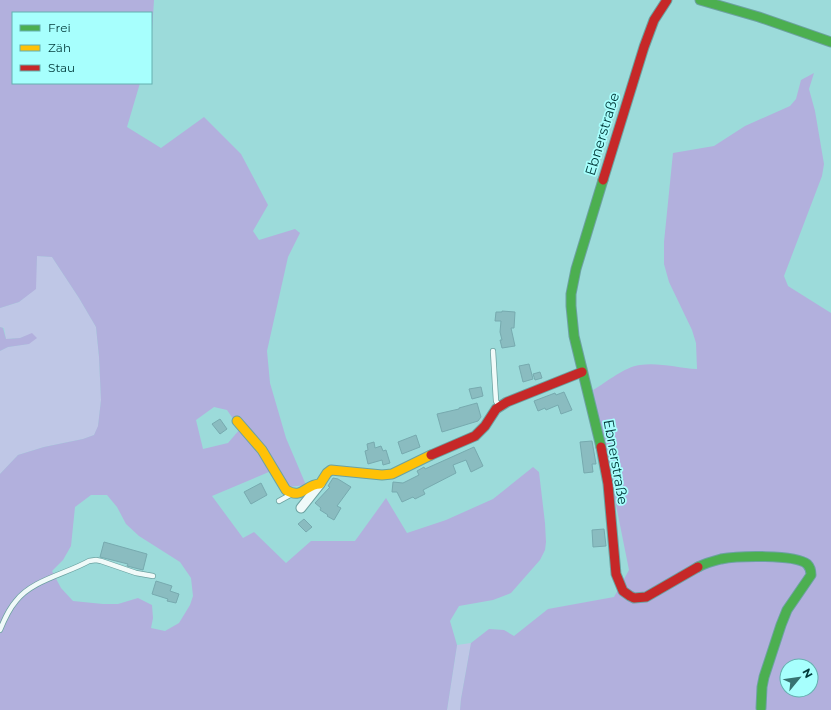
<svg xmlns="http://www.w3.org/2000/svg" width="831" height="710" font-family="Montserrat,sans-serif">
  <style>
    .green { fill: #bfc7e6 }
    .forest { fill: #b2b0dd; fill-rule: evenodd }
    .building { fill: #8abcc0; stroke: #77aaaf }
    .lines { fill: none; stroke-linecap: round; stroke-linejoin: round }
    .lane-casing { stroke: #6ca2a1; stroke-width: 6 }
    .street-casing { stroke: #6ca2a1; stroke-width: 11 }
    .fast-casing { stroke: #6ca2a1; stroke-width: 11 }
    .slow-casing { stroke: #6ca2a1; stroke-width: 11 }
    .jam-casing { stroke: #6ca2a1; stroke-width: 11 }
    .lane { stroke: #f0faf9; stroke-width: 4.5 }
    .street { stroke: #f0faf9; stroke-width: 9 }
    .fast { stroke: #4caf50; stroke-width: 9 }
    .slow { stroke: #ffc107; stroke-width: 9 }
    .jam { stroke: #c62828; stroke-width: 9 }
    .labels { text-anchor: middle; dominant-baseline: central; stroke-width: 3.5; stroke-linejoin: round; paint-order: stroke }
    .street-label { font-size: 14px; fill: #013939; stroke: #a7fffd }
  </style>
  <rect width="100%" height="100%" fill="#9cdbda"/>
  <path class="green" d="M37,256L52,257L79,298L96,327L99,357L101,400L98,427L94,435L83,439L44,447L18,455L0,474V351L8,347L28,344L32,334L20,338L6,339L4,328L0,327V308L19,302L35,289Z
    M471,643L461,699L460,710H447L457,645Z"/>
  <path class="forest" d="M0,0H154L151,47V13H13V83H140L127,127L161,148L204,117L241,154L268,205L253,231L259,240L295,229L300,233L288,257L267,351L270,383L286,438L306,485L289,487L276,469L212,496L243,538L254,532L286,563L311,541H355L386,498L407,533L446,520L493,499L533,467L539,472L545,523L546,542L545,550L540,560L511,593L493,600L459,606L450,621L457,645L447,710H0V474L18,455L44,447L83,439L94,435L98,426L101,400L99,357L96,327L79,298L52,257L37,256L36,289L19,302L0,308ZM214,407L227,410L240,429L228,443L203,449L196,420ZM91,495H107L117,507L126,524L139,536L180,562L191,578L193,596L190,605L179,623L165,631L151,628L153,618L152,605L138,598L118,604H103L73,601L61,588L52,571L63,560L71,546L75,507Z
    M814,73L809,89L815,111L824,164L822,176L784,276L788,286L831,313V710H460L461,699L471,643L489,629L504,630L514,636L548,609L614,597L629,570L593,390C607,382 624,367 640,365C658,362 678,368 697,369L696,343L692,330L669,282L664,264V242L673,153L714,146L745,126L790,106L796,99L801,80ZM787,666H811V690H787Z
    M0,327L3,328L6,339L20,338L32,333L37,338L29,344L8,347L0,351Z"/>
  <path class="building" d="M502,311L515,312L514,328H511L515,346L502,348L500,340H502L500,332L501,321H495L496,312H502Z
    M529,364L533,379L523,382L519,366Z
    M540,372L542,378L535,380L533,374Z
    M481,387L483,396L472,399L469,389Z
    M564,392L572,410L561,414L558,405L546,410L545,408L538,411L534,401L555,393L556,395Z
    M477,403L481,417L478,421L442,432L437,414L459,409V408Z
    M220,419L227,429L220,434L212,424Z
    M416,435L420,447L402,454L398,442Z
    M592,441L596,464H592L593,472L584,473L580,442Z
    M374,442L375,448L381,446L383,451L386,450L390,463L383,465L382,460L368,464L365,451L368,450L367,444Z
    M474,447L483,466L471,472L466,460L453,465L456,473L423,490L425,494L415,499L413,497L402,502L397,492H392L393,482L403,483L419,475L417,471L424,467L425,469Z
    M333,478L338,479L351,487L337,506L341,508L334,520L327,516L328,515L320,510L321,508L315,503L330,487L328,486Z
    M261,483L267,495L251,504L244,492Z
    M304,519L312,527L306,532L298,524Z
    M604,529L606,546L593,547L592,530Z
    M104,542L147,554L143,570L127,566L128,564L100,557Z
    M156,581L172,586L170,591L179,594L176,603L167,601L168,599L152,594Z"/>
  <g class="lines">
    <g class="lane-casing">
      <path id="lane" d="M493,351L496,401L499,406
        M279,501L290,495
        M0,630C4,620 9,609 16,601C32,580 66,574 89,561L96,560L101,561L136,573L153,576"/>
    </g>
    <g class="street-casing">
      <path id="street" d="M301,508L320,484"/>
    </g>
    <g class="fast-casing">
      <path id="fast" d="M700,0L759,17L831,42
        M601,447L574,336L571,306V294L576,269L603,180
        M698,567C706,563 713,561 721,559C737,556 795,554 807,564C810,567 811,571 811,575L787,610L781,625L764,677L762,687L761,708"/>
    </g>
    <g class="slow-casing">
      <path id="slow" d="M237,421L262,450L286,490C303,500 305,484 320,484L327,473L331,470L382,475L392,474L431,455"/>
    </g>
    <g class="jam-casing">
      <path id="jam" d="M603,180L644,47L654,20L667,0
        M601,447L608,484L616,574L623,591L630,596L634,598L646,597L698,567
        M431,455L475,436L485,426L496,409L507,402L582,372"/>
    </g>
    <use href="#lane" class="lane"/>
    <use href="#street" class="street"/>
    <use href="#fast" class="fast"/>
    <use href="#slow" class="slow"/>
    <use href="#jam" class="jam"/>
  </g>
  <g class="labels">
    <g class="street-label">
      <text transform="translate(602 134) rotate(-73)">Ebnerstraße</text>
      <text transform="translate(616 462) rotate(80)">Ebnerstraße</text>
    </g>
  </g>
  <rect x="12" y="12" width="140" height="72" fill="#a7fffd" stroke="#65b0af"/>
  <rect x="20" y="25" width="20" height="6" fill="#4caf50" stroke="#65b0af"/>
  <text x="48" y="32" font-size="12" fill="#013939">Frei</text>
  <rect x="20" y="45" width="20" height="6" fill="#ffc107" stroke="#65b0af"/>
  <text x="48" y="52" font-size="12" fill="#013939">Zäh</text>
  <rect x="20" y="65" width="20" height="6" fill="#c62828" stroke="#65b0af"/>
  <text x="48" y="72" font-size="12" fill="#013939">Stau</text>
  <g transform="translate(799 678) rotate(61)"><circle r="19" fill="#a7fffd" stroke="#65b0af"/>
  <path d="M0-3L7 15L0 10L-7 15Z" fill="#377271"/>
  <text y="-6" font-size="11" font-weight="bold" text-anchor="middle" fill="#013939">N</text>
  </g>
</svg>
